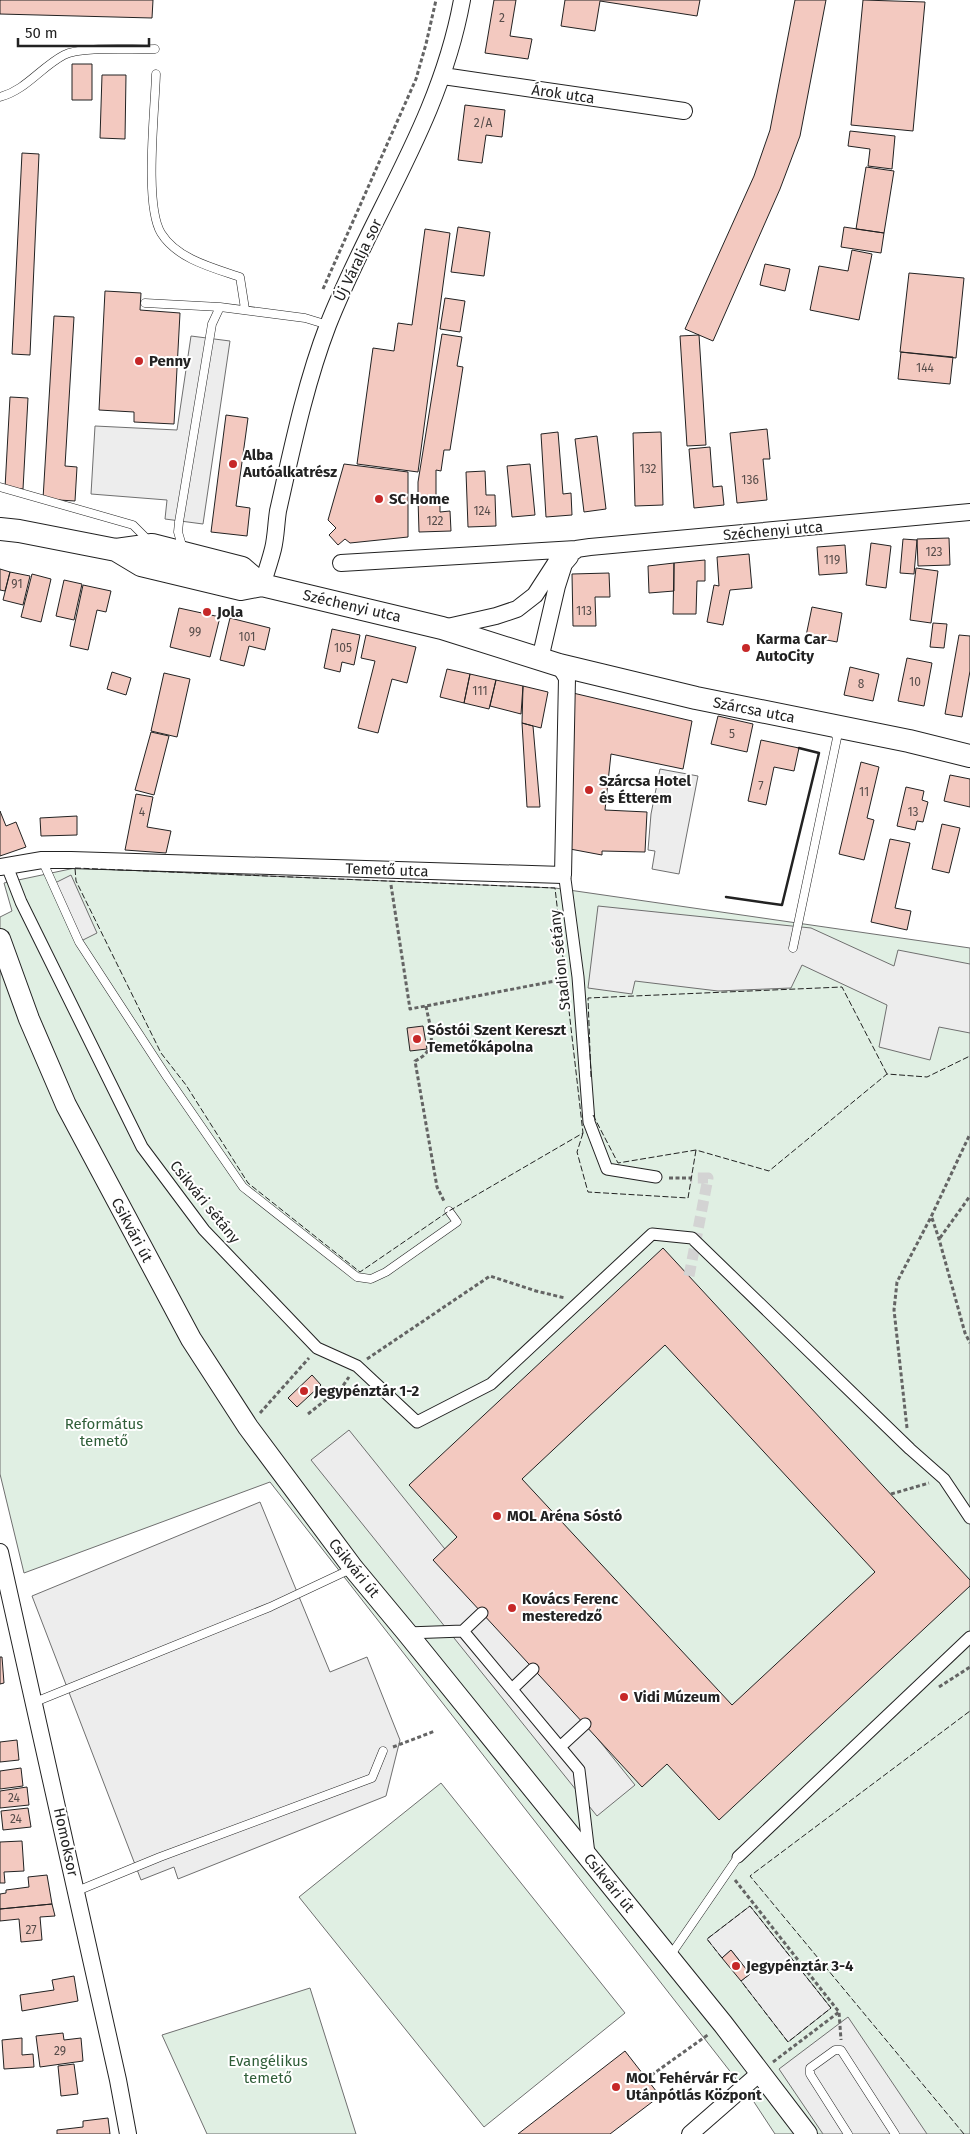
<svg xmlns="http://www.w3.org/2000/svg" width="970" height="2134" font-family="'Fira Sans',sans-serif">
  <style>
    .green { fill: #e0efe3; stroke: #6f6f6f }
    .parking { fill: #ededed; stroke: #6f6f6f }
    .building { fill: #f3c9c0; stroke: #222; fill-rule: evenodd }
    .lines { fill: none; stroke-linecap: round; stroke-linejoin: round }
    .pedestrian-tunnel { stroke: #d3d3d3; stroke-width: 11; stroke-dasharray: 11 5.5; stroke-linecap: butt }
    .service-casing { stroke: #222; stroke-width: 9 }
    .pedestrian-casing { stroke: #222; stroke-width: 13 }
    .minor-casing { stroke: #222; stroke-width: 18 }
    .tertiary-casing { stroke: #222; stroke-width: 22 }
    .secondary-casing { stroke: #222; stroke-width: 24 }
    .path { stroke: #646464; stroke-width: 3; stroke-dasharray: 4 2.5; stroke-linecap: butt }
    .service { stroke: #fff; stroke-width: 8 }
    .pedestrian { stroke: #fff; stroke-width: 11 }
    .minor { stroke: #fff; stroke-width: 16 }
    .tertiary { stroke: #fff; stroke-width: 20 }
    .secondary { stroke: #fff; stroke-width: 22 }
    .fence { stroke: #222; stroke-width: 1; stroke-dasharray: 6 2.5; stroke-linecap: butt }
    .wall { stroke: #222; stroke-width: 2.5 }
    .poi-dot { fill: #c62828; stroke: #fff; stroke-width: 2 }
    .labels { text-anchor: middle; dominant-baseline: central; stroke-width: 4; stroke-linejoin: round; paint-order: stroke }
    .number-label { font-size: 12px; fill: #564c4a }
    .street-label { font-size: 15px; fill: #222; stroke: #fff }
    .poi-label { font-size: 15px; font-weight: bold; fill: #222; stroke: #fff; text-anchor: start }
    .park-label { font-size: 15px; fill: #2f5e38; stroke: #fff }
  </style>
  <rect width="100%" height="100%" fill="#fff"/>
  <path class="green" d="M75,868L555,888L970,948V2134H775L754,2102L270,1482L24,1573L0,1474V917L12,911L4,883Z
    M441,1783L625,2013L484,2127L299,1897Z
    M310,1988L356,2134H207L162,2035Z"/>
  <path class="parking" d="M191,336L230,341L203,524L165,519L167,500L91,494L95,426L177,430Z
    M660,769L698,776L679,874L652,869L655,851L648,850L651,814Z
    M71,875L97,933L79,942L53,884Z
    M598,906L811,928L894,966L898,950L970,964V1033L939,1027L930,1060L879,1047L887,1005L802,965L791,988L718,991L635,981L632,994L588,988Z
    M349,1430L635,1785L597,1816L311,1460Z
    M260,1502L330,1672L367,1657L400,1740L386,1796L178,1879L174,1867L141,1880L32,1596Z
    M750,1906L831,2008L788,2042L741,1981L750,1974L731,1950L722,1958L707,1939Z
    M848,2017L927,2134H823L779,2069Z"/>
  <path class="building" d="M0,0H153L152,18L0,14Z
    M494,0H516L510,36L532,39L528,59L485,53Z
    M565,0H700L697,16L600,1L595,31L561,26Z
    M795,0H826L800,136L780,189L713,341L685,329L754,176L770,130Z
    M863,0L925,2L913,131L851,125Z
    M72,64H92V100H72Z
    M102,75H126L125,139L100,138Z
    M465,105L505,110L502,137L486,135L482,163L458,160Z
    M850,131L895,136L892,169L868,166L870,149L848,146Z
    M22,153L39,154L30,355L12,354Z
    M866,167L894,171L884,233L856,229Z
    M458,227L490,232L484,276L451,272Z
    M844,227L884,233L881,253L841,247Z
    M425,229L450,233L418,472L357,464L373,348L394,351L398,323L412,325Z
    M852,250L872,254L859,320L810,310L819,266L848,271Z
    M765,264L790,269L785,291L760,285Z
    M909,273L964,278L956,358L900,352Z
    M105,291L141,293L140,310L180,313L174,424L134,422V412L99,410Z
    M445,298L465,301L460,332L440,329Z
    M54,316L74,317L65,466L77,467L75,501L43,499Z
    M442,334L462,337L457,366L463,367L450,450H444L441,471L436,470V496H418V482Z
    M699,335L706,445L687,446L680,336Z
    M901,352L953,357L950,384L898,379Z
    M10,397L28,398L23,489L5,488Z
    M226,415L248,418L236,506L250,508L247,536L211,532Z
    M767,429L770,459H763L767,500L737,503L730,433Z
    M558,432L563,494L571,493L572,515L546,517L541,434Z
    M661,432L663,505L635,506L633,433Z
    M597,436L606,509L584,512L575,439Z
    M710,447L713,487L722,486L724,505L694,508L689,449Z
    M344,464L408,472V537L350,543L345,539L338,545L329,535L336,528L328,520Z
    M530,464L535,515L512,517L507,466Z
    M485,471L486,495H495L496,526L468,527L466,472Z
    M440,497V512L450,511L451,531L419,532L418,498Z
    M949,538L950,565L918,566L917,539Z
    M903,539L917,540L914,574L900,573Z
    M871,543L891,546L886,588L866,585Z
    M845,545L847,573L819,575L817,547Z
    M749,554L752,588L730,590L723,625L707,622L714,585L719,586L717,557Z
    M705,560V581H697L696,614H673L674,563Z
    M674,563V591L649,593L648,566Z
    M916,568L938,571L931,623L910,620Z
    M0,569L10,572L5,591L0,590Z
    M10,572L30,576L23,605L3,600Z
    M609,573L610,597H595L596,626H573L572,574Z
    M32,574L51,579L41,622L21,617Z
    M64,580L82,584L74,620L56,616Z
    M83,585L111,591L106,612L97,610L88,650L70,646Z
    M812,607L842,613L837,642L806,636Z
    M179,608L220,617L210,657L170,647Z
    M230,618L270,628L265,650L249,646L244,666L220,660Z
    M933,623L947,624L944,648L930,647Z
    M332,629L360,635L354,665L342,662L340,672L324,668Z
    M366,635L416,647L407,683L392,679L378,733L358,728L375,661L361,658Z
    M959,635L970,636V671L962,717L945,714Z
    M907,658L932,663L924,706L898,701Z
    M850,667L879,674L873,701L844,695Z
    M447,669L470,674L464,703L440,697Z
    M112,672L131,678L126,695L107,689Z
    M164,673L190,679L177,737L151,731Z
    M470,674L496,680L489,709L464,703Z
    M496,680L523,686L521,714L490,706Z
    M523,686L548,692L541,728L522,723Z
    M573,693L692,721L683,769L611,754L605,810L647,812L645,852L602,851V855L570,849Z
    M718,716L753,724L747,752L711,744Z
    M522,723L533,726L540,807H527Z
    M151,732L169,736L154,795L135,790Z
    M761,740L799,748L794,771L774,767L766,805L748,801Z
    M861,762L879,767L867,818L874,820L864,860L839,854Z
    M950,775L970,779V807L944,801Z
    M906,787L924,791L922,800L928,802L923,822L917,821L915,830L897,826Z
    M136,794L153,797L147,827L171,831L166,853L125,850Z
    M0,811L6,826L16,822L26,847L0,856Z
    M77,816V835L41,836L40,818Z
    M942,824L960,828L949,873L932,869Z
    M890,839L910,843L895,908L911,911L907,930L871,922Z
    M423,1026L427,1049L410,1051L407,1028Z
    M663,1248L970,1580V1586L719,1820L667,1764L642,1787L482,1613L433,1560L457,1537L409,1485ZM665,1345L875,1572L732,1705L522,1479Z
    M312,1375L321,1385L297,1407L288,1398Z
    M0,1657H2L4,1683L0,1684Z
    M17,1740L19,1760L0,1762V1742Z
    M21,1768L23,1786L0,1789V1771Z
    M27,1787L29,1805L0,1808V1791Z
    M28,1808L31,1827L3,1830L1,1811Z
    M22,1841L24,1871L4,1872L5,1883H0V1842Z
    M47,1875L52,1904L0,1909V1894L6,1893V1890L29,1887L28,1877Z
    M52,1904L55,1916L40,1917L42,1940L21,1942L19,1919L0,1921V1909Z
    M731,1950L750,1974L741,1981L722,1958Z
    M74,1976L78,2001L22,2011L20,1995L54,1990L52,1980Z
    M63,2033L64,2040L81,2038L83,2061L40,2067L36,2036Z
    M22,2038V2055L33,2054L34,2067L4,2069L2,2040Z
    M625,2051L660,2096L610,2134H518Z
    M74,2064L78,2094L61,2096L58,2066Z
    M108,2118L110,2134H57V2130L83,2127V2121Z"/>
  <g class="lines">
    <path class="pedestrian-tunnel" d="M689,1276L708,1178H691"/>
    <g class="service-casing">
      <path id="service" d="M156,74C155,110 144,205 161,233C177,259 213,268 240,277L245,309
        M0,97C26,90 41,67 64,55C81,46 134,50 155,49
        M145,303L220,307
        M0,487L133,525L149,541
        M183,549L178,532L179,522L212,324L220,307L305,318L328,325
        M42,860L79,942L167,1077L243,1187L357,1277L371,1279L386,1272L457,1222L449,1211
        M793,948L837,738L834,730
        M35,1702L270,1607L351,1569
        M77,1891L160,1857L372,1778L383,1751
        M670,1956L738,1857
        M848,2134L810,2074V2068L835,2050H841L895,2134"/>
    </g>
    <g class="pedestrian-casing">
      <path id="pedestrian" d="M7,866L21,902L142,1147L204,1230L317,1348L357,1366L417,1422L491,1384L652,1234L692,1238L910,1449L944,1479L970,1518
        M563,875L565,879L578,977L589,1122L607,1169L656,1177
        M463,1631L482,1613
        M407,1633L463,1631L579,1770L589,1854
        M512,1689L533,1669
        M560,1747L585,1724
        M738,1857L970,1637"/>
    </g>
    <g class="minor-casing">
      <path id="minor" d="M443,76L684,111
        M341,563L576,549L590,547L970,512
        M262,585C266,573 270,561 273,549C276,537 276,524 278,511C292,449 305,385 328,325C372,213 440,121 462,0
        M443,628L496,616L517,609L535,595L557,561L575,551
        M540,659L557,586L564,564L570,557
        M0,867L42,860H71L563,875L567,678L559,665
        M0,1552L118,2080L128,2134
        M690,2134L761,2072"/>
    </g>
    <g class="tertiary-casing">
      <path id="tertiary" d="M0,939L29,1019L66,1105L191,1339L248,1427L353,1568L407,1633L723,2024L807,2134"/>
    </g>
    <g class="secondary-casing">
      <path id="secondary" d="M0,529L19,531L116,550L152,545L242,568L262,585
        M116,550L141,565L241,589L262,585L442,628L559,665L696,698L909,741L970,756"/>
    </g>
    <path class="path" d="M323,289L416,79L426,44L436,0
      M391,885L410,1009L565,979
      M426,1006C430,1029 440,1049 415,1061L437,1187L444,1201
      M669,1178H691
      M932,1218L939,1239L965,1333L970,1343
      M940,1238L970,1196
      M367,1359L490,1276L536,1291L565,1298
      M260,1413L309,1358
      M308,1414L342,1387L349,1377
      M907,1428L894,1310L897,1282L931,1217L970,1134
      M891,1494L929,1483
      M939,1687L970,1667
      M393,1747L435,1731
      M735,1880L839,2012L841,2040
      M773,2062L839,2012
      M646,2079L709,2034"/>
    <use href="#service" class="service"/>
    <use href="#pedestrian" class="pedestrian"/>
    <use href="#minor" class="minor"/>
    <use href="#tertiary" class="tertiary"/>
    <use href="#secondary" class="secondary"/>
    <path class="fence" d="M75,868L555,888L583,1133L449,1211L360,1272L248,1183L186,1085L161,1053L76,881Z
      M591,1077L588,998L842,987L887,1074
      M593,1115L618,1163L696,1150L769,1171L887,1074L927,1077L970,1056
      M583,1133L577,1152L588,1192L688,1198L696,1150
      M722,1958L707,1939L750,1906L831,2008L788,2042L741,1981
      M964,2134L750,1876L970,1711"/>
    <path class="wall" d="M726,897L782,905L819,753L799,748"/>
  </g>
  <g class="poi-dot">
    <circle cx="139" cy="361" r="5"/>
    <circle cx="233" cy="464" r="5"/>
    <circle cx="379" cy="499" r="5"/>
    <circle cx="207" cy="612" r="5"/>
    <circle cx="746" cy="648" r="5"/>
    <circle cx="589" cy="790" r="5"/>
    <circle cx="417" cy="1039" r="5"/>
    <circle cx="304" cy="1391" r="5"/>
    <circle cx="497" cy="1516" r="5"/>
    <circle cx="512" cy="1608" r="5"/>
    <circle cx="624" cy="1697" r="5"/>
    <circle cx="736" cy="1966" r="5"/>
    <circle cx="616" cy="2087" r="5"/>
  </g>
  <g class="labels">
    <g class="number-label">
      <text x="502" y="18">2</text>
      <text x="483" y="123">2/A</text>
      <text x="925" y="368">144</text>
      <text x="648" y="469">132</text>
      <text x="750" y="480">136</text>
      <text x="482" y="511">124</text>
      <text x="435" y="521">122</text>
      <text x="934" y="552">123</text>
      <text x="832" y="560">119</text>
      <text x="17" y="584">91</text>
      <text x="584" y="611">113</text>
      <text x="195" y="632">99</text>
      <text x="247" y="637">101</text>
      <text x="343" y="648">105</text>
      <text x="915" y="682">10</text>
      <text x="861" y="684">8</text>
      <text x="480" y="691">111</text>
      <text x="732" y="734">5</text>
      <text x="761" y="786">7</text>
      <text x="864" y="792">11</text>
      <text x="142" y="812">4</text>
      <text x="913" y="812">13</text>
      <text x="14" y="1798">24</text>
      <text x="16" y="1819">24</text>
      <text x="31" y="1930">27</text>
      <text x="60" y="2051">29</text>
    </g>
    <g class="street-label">
      <text transform="translate(563 94) rotate(8)">Árok utca</text>
      <text transform="translate(358 260) rotate(-64)">Új Váralja sor</text>
      <text transform="translate(773 531) rotate(-5)">Széchenyi utca</text>
      <text transform="translate(352 606) rotate(13)">Széchenyi utca</text>
      <text transform="translate(754 710) rotate(11)">Szárcsa utca</text>
      <text transform="translate(387 870) rotate(2)">Temető utca</text>
      <text transform="translate(560 960) rotate(-96)">Stadion sétány</text>
      <text transform="translate(205 1202) rotate(51)">Csikvári sétány</text>
      <text transform="translate(132 1230) rotate(62)">Csikvári út</text>
      <text transform="translate(354 1568) rotate(51)">Csikvári út</text>
      <text transform="translate(66 1842) rotate(78)">Homoksor</text>
      <text transform="translate(609 1883) rotate(51)">Csikvári út</text>
    </g>
    <g class="poi-label">
      <text x="149" y="361">Penny</text>
      <text x="243" y="455">Alba<tspan x="243" dy="17">Autóalkatrész</tspan></text>
      <text x="389" y="499">SC Home</text>
      <text x="217" y="612">Jola</text>
      <text x="756" y="639">Karma Car<tspan x="756" dy="17">AutoCity</tspan></text>
      <text x="599" y="781">Szárcsa Hotel<tspan x="599" dy="17">és Étterem</tspan></text>
      <text x="427" y="1030">Sóstói Szent Kereszt<tspan x="427" dy="17">Temetőkápolna</tspan></text>
      <text x="314" y="1391">Jegypénztár 1-2</text>
      <text x="507" y="1516">MOL Aréna Sóstó</text>
      <text x="522" y="1599">Kovács Ferenc<tspan x="522" dy="17">mesteredző</tspan></text>
      <text x="634" y="1697">Vidi Múzeum</text>
      <text x="746" y="1966">Jegypénztár 3-4</text>
      <text x="626" y="2078">MOL Fehérvár FC<tspan x="626" dy="17">Utánpótlás Központ</tspan></text>
    </g>
    <g class="park-label">
      <text x="104" y="1424">Református<tspan x="104" dy="17">temető</tspan></text>
      <text x="268" y="2061">Evangélikus<tspan x="268" dy="17">temető</tspan></text>
    </g>
  </g>
  <path d="M18 38v8h131v-8" fill="none" stroke="#222222" stroke-width="2.5"/>
  <text x="25" y="38" font-size="15" fill="#222222" stroke="#ffffff" stroke-width="4" paint-order="stroke">50 m</text>
</svg>
